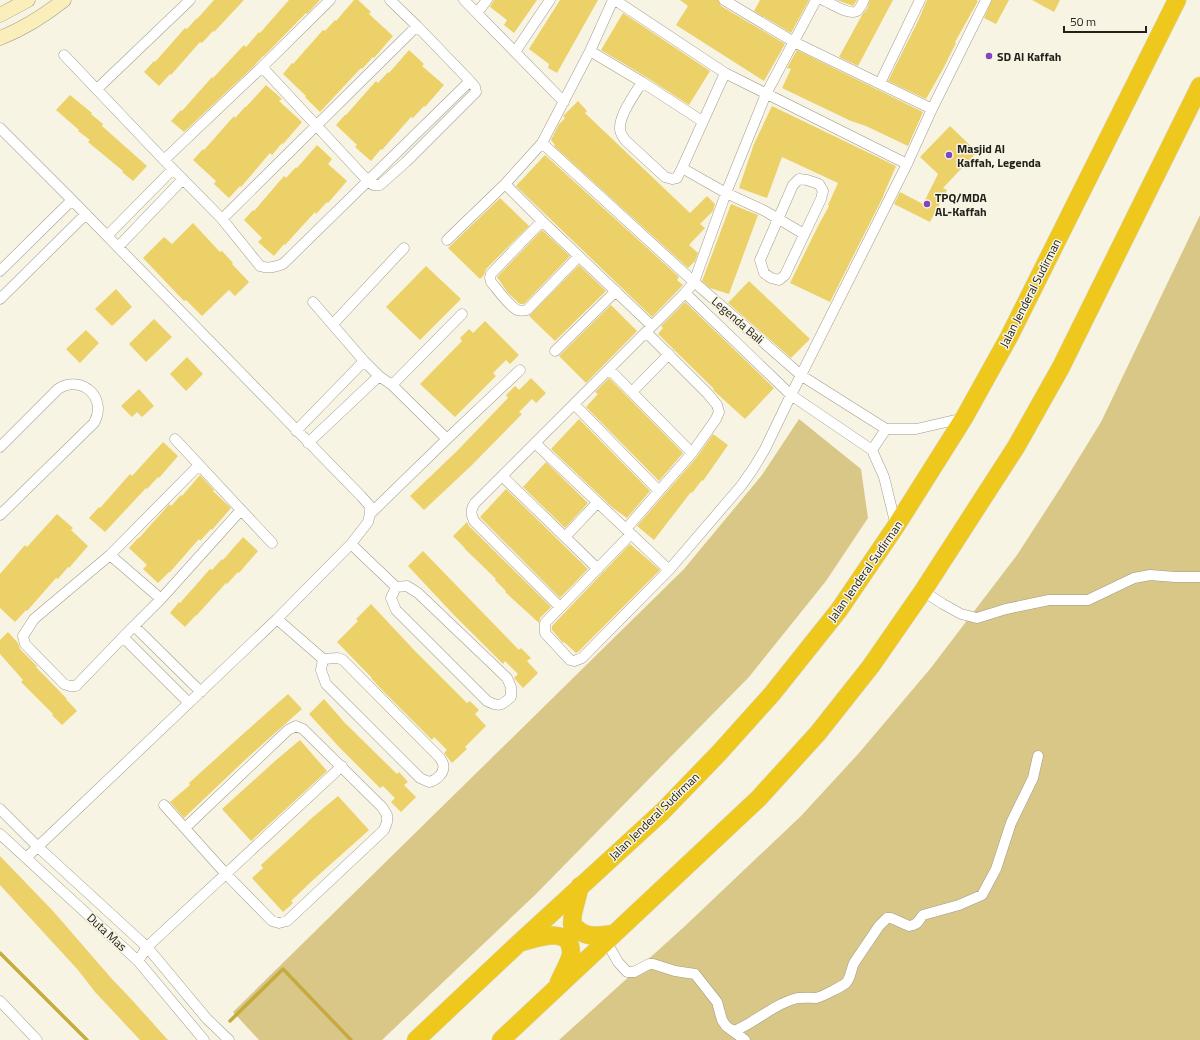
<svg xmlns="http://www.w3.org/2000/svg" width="1200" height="1040" font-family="'Titillium Web',sans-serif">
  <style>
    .green { fill: #d9c787 }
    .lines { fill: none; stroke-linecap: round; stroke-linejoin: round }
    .stream { stroke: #c6aa3f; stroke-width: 3.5 }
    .building { fill: #ecd068 }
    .street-casing { stroke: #a09b8d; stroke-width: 11 }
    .secondary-casing { stroke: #a09b8d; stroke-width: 15 }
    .highway-casing { stroke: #d7d7d6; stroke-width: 19 }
    .street { stroke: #fff; stroke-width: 10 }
    .secondary { stroke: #faeebb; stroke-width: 14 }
    .highway { stroke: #efc81d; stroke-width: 18 }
    .poi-dot { fill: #8146bc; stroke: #f8f4e3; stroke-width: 1.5 }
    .labels { text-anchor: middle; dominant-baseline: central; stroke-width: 3; stroke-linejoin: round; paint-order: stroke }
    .poi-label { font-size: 12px; font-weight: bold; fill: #22201a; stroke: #f8f4e3; text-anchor: start }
    .street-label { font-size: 12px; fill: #22201a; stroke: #f8f4e3 }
  </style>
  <rect width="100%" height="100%" fill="#f8f4e3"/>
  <path class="green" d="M1200,215V1040H559L685,926L801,816L859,753L930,669L1017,555L1061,487L1101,422Z
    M799,419L861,469L868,518L826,581L749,677L535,895L382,1040H259L233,1012L684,569L762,475Z"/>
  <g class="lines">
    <path class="stream" d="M0,953L87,1040
      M230,1021L283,969L351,1040"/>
  </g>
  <path class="building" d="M214,0H244L214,32L213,31L202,43L200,42L171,75L170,74L159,86L144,72L154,61L155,62L185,28L187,29L197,18V19Z
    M289,0H320L307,14L306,13L264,56H263L253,67L184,132L171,121L181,110L182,111L212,77L213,78L244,45L246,47L259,32L260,33Z
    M354,0H358L371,12L369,14L393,36L374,58L373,57L362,69L361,68L320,112L305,97L306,96L283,74L292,63L293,64L323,30L325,31L335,20L336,21Z
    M494,0H537L514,33L504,25L507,20L490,7Z
    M560,0H598L557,73L548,68L549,64L529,49Z
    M680,0H718L721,6L785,44L764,81L676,25L688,6Z
    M760,0H809L791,33L754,11Z
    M837,0H857L853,6Z
    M870,0H893L858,66L839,57L862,15L867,9Z
    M927,0H976L978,1L955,42L956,43L943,69L926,99L888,81L918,21Z
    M992,0H1009L996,24L984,18Z
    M1032,0H1060L1054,12Z
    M623,13L710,71L689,105L646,77L601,50Z
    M409,50L424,64L422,66L444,85L425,107L424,106L413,118L411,117L382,150L381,149L371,161L355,147L357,145L336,125L345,115H346L376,81L378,83L388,72L389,73Z
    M797,50L923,112L908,146L866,126L851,121L782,88L791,69L787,68Z
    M266,85L282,99L279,101L302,122L283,144L282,143L272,155L270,153L241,187L240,186L229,198L214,184L216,181L193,160L203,149L204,150L234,116L235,118L245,107H246Z
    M70,95L92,113L91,114L103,124L102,126L147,166L133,181L122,172L123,171L88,142L90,140L78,131L79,130L56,110Z
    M578,101L587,111L585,113L690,213L707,196L715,204L713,211L700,224L705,228L689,245L698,253L695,261L688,268L554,146L555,145L551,140L559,124L565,118L563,116Z
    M772,106L896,166L883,196L884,195L830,302L790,283L818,226L829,206L828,205L838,183L782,157L767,198L739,188L754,144Z
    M950,126L977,152L943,188L947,190L930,222L894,204L900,192L923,204L938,174L920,157Z
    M317,145L332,159L328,164L347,181L328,203L327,202L316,214L315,212L285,245L284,244L274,256L258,242L262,238L244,220L253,210L254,211L284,176L286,178L296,167L297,168Z
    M545,155L679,277L677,280L683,285L652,317L516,186Z
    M500,198L529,226L486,269L484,275L480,279L448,248Z
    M731,204L758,215L729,294L710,288L702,281Z
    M193,223L220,252L222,251L233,263L232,264L249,282L235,296L229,290L202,316L186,300L184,301L143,258L164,237L172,244Z
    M542,230L570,256L524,304H520L508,293L497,277Z
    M579,265L606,291L555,341L529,316Z
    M426,266L461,299L420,340L386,307Z
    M749,281L810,339L791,358L728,303Z
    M116,289L132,307L112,326L95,309Z
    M685,302L774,388L745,419L713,390L714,389L658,334L663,328L661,326Z
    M611,305L637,331L586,383L559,356Z
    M154,319L172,337L146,362L129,344Z
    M485,321L519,355L510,364L506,360L493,373L496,376L455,417L420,384L462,341L460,338L469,329L473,333Z
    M86,330L99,343L80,363L66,349Z
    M187,357L203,374L186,391L170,374Z
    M531,378L546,393L536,403L532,399L519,412L522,414L472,465L424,510L410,496L457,451L508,398L506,395L515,386L519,390Z
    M609,378L683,453L659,481L586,407L598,394L595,392Z
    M139,389L154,406L142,417L137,412L132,417L121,406Z
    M579,419L650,491L627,518L613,508L551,449Z
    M713,434L728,445L703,481L702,480L692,493L691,492L654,540L637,526L697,457Z
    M163,442L178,456L159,478L158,477L147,489L146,488L105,532L89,518L99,507L100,508L130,474L132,476L142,465Z
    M546,462L588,503L565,528L523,487Z
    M200,475L214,490L213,491L231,508L212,530L211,529L200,541L199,539L170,572H169L158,583L143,569L147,565L129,548L138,538H139L165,509L169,504L171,506L181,495L182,496Z
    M506,489L588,569L560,598L480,517Z
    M57,514L73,528L71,530L88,546L69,568L68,567L58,579L56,578L27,611L26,610L15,622L0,608V574L25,545L27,547Z
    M467,522L469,526L551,607L540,618L539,623L505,592L506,591L495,580L496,579L464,548H465L453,536Z
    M243,537L258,551L239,573L238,572L227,584L226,583L196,616V615L185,627L170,613L179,602L180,603L210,569L212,570L222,559L223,560Z
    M630,544L660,570L578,652L576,653L564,642L563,643L552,630V626Z
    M423,551L519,650L521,648L531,658L527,661L538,673L523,688L514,678L518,674L505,661L503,664L453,614L408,566Z
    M371,604L415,651L467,703L470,701L479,710L475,714L486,726L465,747L467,749L452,763L444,753L447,750L434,737L432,740L381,689L371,678H372L337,642L358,621L356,619Z
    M8,632L18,643L20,649L37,666L36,667L67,699H66L77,711L62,725L52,715L53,714L21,682L23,680L0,654V640Z
    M288,694L302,709L246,759L184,818L170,802L190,785L189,783L233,743Z
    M324,699L345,723L397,774L399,772L408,782L404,785L416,797L401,812L391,802L395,798L383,786L380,788L339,747L309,714Z
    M300,740L327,771L251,841L222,809L275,761Z
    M338,796L369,830L313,880L291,901L293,903L283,912L252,878L263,868L261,865L313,817Z
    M0,856L53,911L112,979L132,1000L168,1040H140L95,992L78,970L0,885Z"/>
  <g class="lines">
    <g class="street-casing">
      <path id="street" d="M464,0L564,102
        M615,0L725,73L907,164
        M724,0L794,42L932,109
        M823,0C830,3 850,16 857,11C860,9 862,4 864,0
        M477,13L487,0
        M590,51L642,82L702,121
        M515,52L550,0
        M64,55L164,160L222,219L260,266C269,269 274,267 283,264L470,81
        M262,67L367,180L373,185H380L406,162L476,92L475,87L470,81L417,26L390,0
        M642,82C635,94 619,115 620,129C620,133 623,137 625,140L665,177L672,179L677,178L682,168L725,73
        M880,83L920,0
        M97,89L190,0
        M0,128L72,200L361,496L369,505L370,514L368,522L351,544L277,619L26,858
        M542,143L694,282L802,376L886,429H916L964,418
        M164,160L262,67L330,0
        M682,168L726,193L765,211L804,234
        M799,179L807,180L819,184L823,191L821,199L785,275L779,280L771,278L764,273L760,260L793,185Z
        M505,184L542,221L652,326
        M222,219L417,26
        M542,221L491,274L490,278L491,282C497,289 509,306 517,310C521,311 523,311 527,310L579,256
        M107,236L173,169
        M447,240L505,184L542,143L590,51L613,0
        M118,247L183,179
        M0,271L72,200
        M685,293L791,395L872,450L884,477L896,526
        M0,299L86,214
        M313,302L364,361L379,376L392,385L447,439
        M333,324L404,248
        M555,351L616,291
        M609,369L692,453
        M392,385L462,314
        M632,392L669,354
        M574,404L658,490
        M296,431L364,361
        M175,439L272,543
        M308,443L379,376
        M535,443L669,570
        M0,447L58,389C82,374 108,398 94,423L0,515
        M872,450L886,429
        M199,465L110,555L34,619L23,636L25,644L64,684L70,686H76L123,637L161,599L241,510
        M502,476L598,569
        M370,514L447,439L520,370
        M626,529L692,453L716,419L719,412L717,405L708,394L646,332
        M631,534L545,623V633L570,660L574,661L582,658L669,570L741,486L753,469L765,449L791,395L907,164L932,109L986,0
        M565,537L597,503
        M351,544L396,587L407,586L418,593L507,678L511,687V697C501,706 499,707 487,701L396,610L391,598L396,587
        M110,555L161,599
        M923,591L943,604L961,614L977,618L1006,609L1049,600H1088L1134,578L1150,575L1175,577H1200
        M560,607L474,521C471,514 470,510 475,503L685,293L694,282L726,193L766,94L816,0
        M277,619L323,659L338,658L343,660L440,758C441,760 443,762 443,764C446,773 435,781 429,782L420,778L326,684L321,670L323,659
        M134,626L201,692
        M123,637L189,703
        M164,805L225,873L272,921L279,923L287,921L384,830L387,822V815L382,807L303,729L296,726L288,730L185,828
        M0,809L38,847L147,947L207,1019L229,1040
        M0,834L138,961L204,1040
        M606,941L618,962L627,972H634L649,964H653L675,971L695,974L717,1002L722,1020L726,1026L745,1040
        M138,961L147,947L342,766
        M0,1001L37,1040
        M734,1031C755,1023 772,1005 794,999C801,997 808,998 816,998C821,997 841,987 846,983C851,978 851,969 854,963L879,926L887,918H891L909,926L913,925L917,923L923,915L959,905L982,895L996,869L1011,823L1033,778L1038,756"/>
    </g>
    <g class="secondary-casing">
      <path id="secondary" d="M0,15L28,0
        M0,38C23,29 45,15 64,0"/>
    </g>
    <g class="highway-casing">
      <path id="highway" d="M580,886L573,913L572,924C586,940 595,935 614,934
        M519,943C535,939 571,924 571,953C571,959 562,975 559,982
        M416,1040L519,943L662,812L719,753L772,694L839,610L896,526L964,418L1009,337L1177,0
        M501,1040L759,798L818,733L871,666L923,591L1016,447L1061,367L1200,86"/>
    </g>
    <use href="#street" class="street"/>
    <use href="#secondary" class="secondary"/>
    <use href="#highway" class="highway"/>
  </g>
  <g class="poi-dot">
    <circle cx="989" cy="56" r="4"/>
    <circle cx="949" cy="155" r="4"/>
    <circle cx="927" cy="204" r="4"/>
  </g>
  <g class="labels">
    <g class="poi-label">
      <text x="997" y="56">SD Al Kaffah</text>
      <text x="957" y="148">Masjid Al<tspan x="957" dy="14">Kaffah, Legenda</tspan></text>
      <text x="935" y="197">TPQ/MDA<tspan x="935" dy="14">AL-Kaffah</tspan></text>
    </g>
    <g class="street-label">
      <text transform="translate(1030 293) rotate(-63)">Jalan Jenderal Sudirman</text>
      <text transform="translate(738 320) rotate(41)">Legenda Bali</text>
      <text transform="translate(865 571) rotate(-55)">Jalan Jenderal Sudirman</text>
      <text transform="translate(654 816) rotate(-44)">Jalan Jenderal Sudirman</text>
      <text transform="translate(107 932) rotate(43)">Duta Mas</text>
    </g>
  </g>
  <path d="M1064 26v6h82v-6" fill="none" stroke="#22201a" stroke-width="2"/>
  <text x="1070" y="26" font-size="12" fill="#22201a" stroke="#f8f4e3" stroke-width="3" paint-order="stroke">50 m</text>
</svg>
